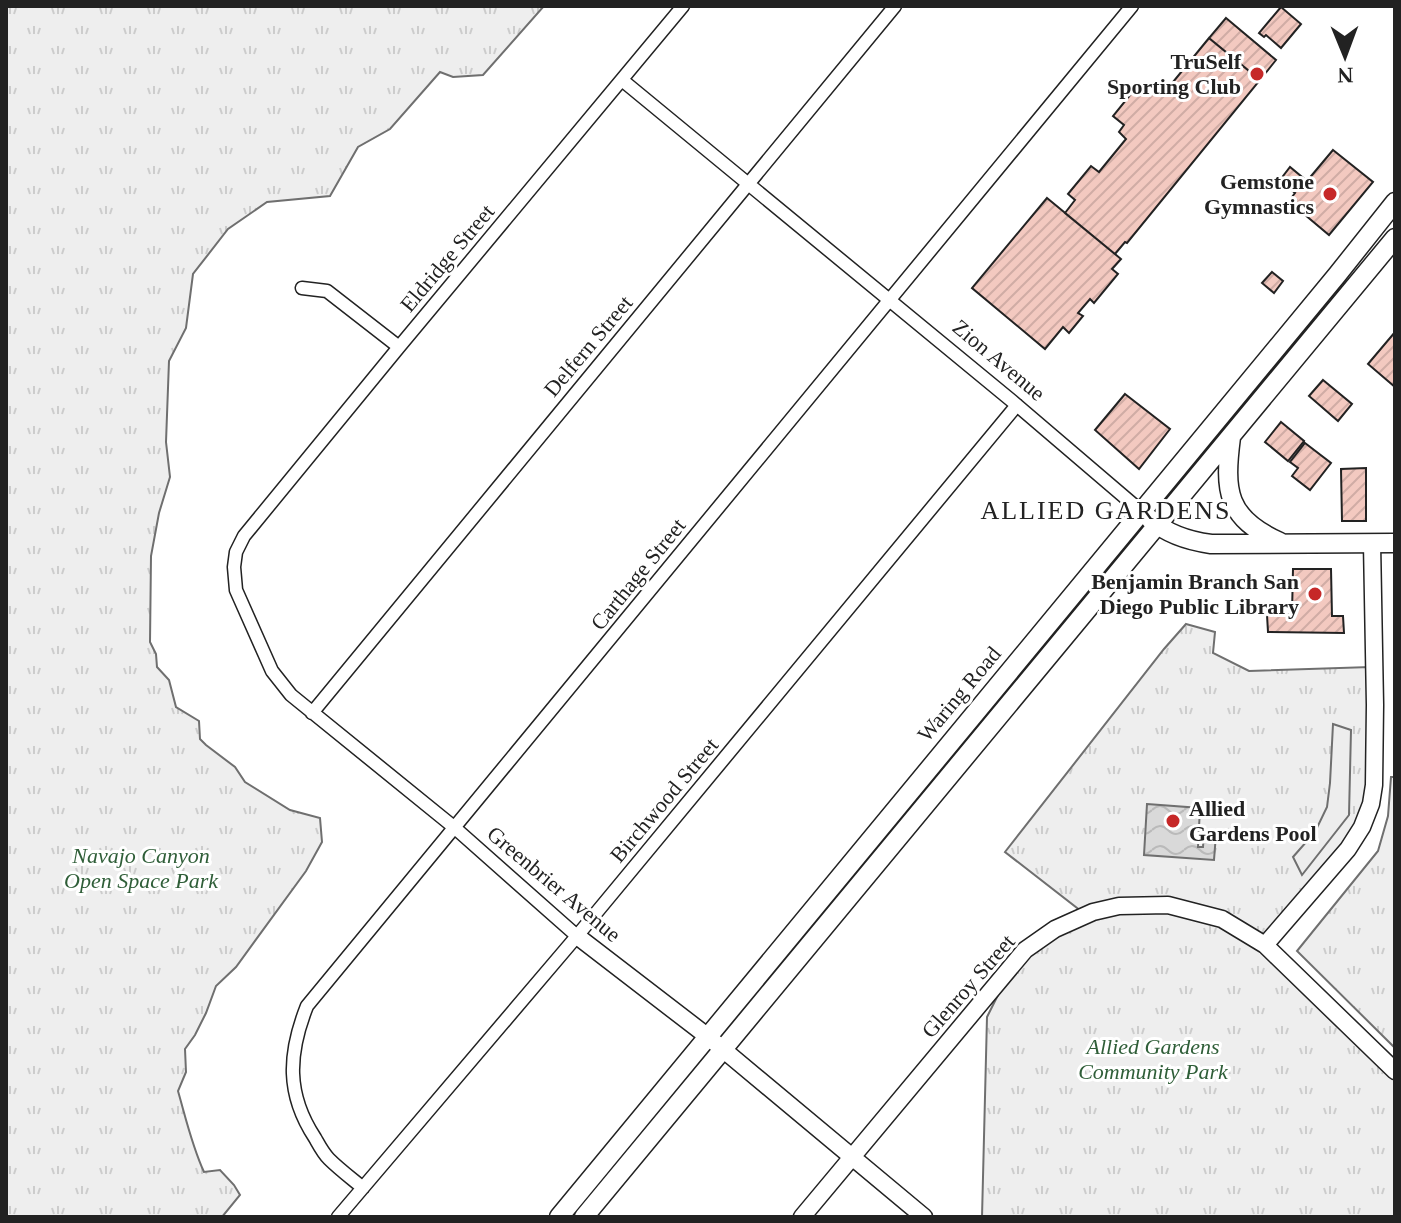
<svg xmlns="http://www.w3.org/2000/svg" width="1401" height="1223" font-family="'Times New Roman',serif">
  <style>
    .park { fill: url(#park-tufts); stroke: #6f6f6f; stroke-width: 2 }
    .parking { fill: #ededed; stroke: #6f6f6f; stroke-width: 2 }
    .water { fill: url(#water-waves); stroke: #6f6f6f; stroke-width: 2 }
    .building { fill: url(#building-hatch); stroke: #222; stroke-width: 2 }
    .lines { fill: none; stroke-linecap: round; stroke-linejoin: round }
    .minor-casing { stroke: #222; stroke-width: 15 }
    .tertiary-casing { stroke: #222; stroke-width: 19 }
    .secondary-casing { stroke: #222; stroke-width: 21 }
    .minor { stroke: #fff; stroke-width: 12 }
    .tertiary { stroke: #fff; stroke-width: 16 }
    .secondary { stroke: #fff; stroke-width: 18 }
    .poi-dot { fill: #c62828; stroke: #fff; stroke-width: 3 }
    .labels { text-anchor: middle; dominant-baseline: central; stroke-width: 6; stroke-linejoin: round; paint-order: stroke }
    .poi-label { font-size: 22px; font-weight: bold; fill: #222; stroke: #fff; text-anchor: end }
    .street-label { font-size: 22px; fill: #222; stroke: #fff }
    .park-label { font-size: 22px; font-style: italic; fill: #2f5e38; stroke: #fff }
    .quarter-label { font-size: 26px; letter-spacing: 2px; fill: #222; stroke: #fff }
  </style>
  <defs>
    <pattern id="park-tufts" width="24" height="20" patternUnits="userSpaceOnUse" patternTransform="scale(2)"><rect width="24" height="20" fill="#eee"/><path d="M3 7l-1-3M5 7V3M7 7l1-3M15 17l-1-3M17 17v-4M19 17l1-3" fill="none" stroke="#ccc"/></pattern>
    <pattern id="water-waves" width="16" height="10" patternUnits="userSpaceOnUse" patternTransform="scale(2)"><rect width="16" height="10" fill="#d9d9d9"/><path d="M0 5q4-4 8 0t8 0" fill="none" stroke="#bababa"/></pattern>
    <pattern id="building-hatch" width="6" height="6" patternUnits="userSpaceOnUse" patternTransform="scale(2)"><rect width="6" height="6" fill="#f3c9c0"/><path d="M-1 1l2-2M0 6l6-6M5 7l2-2" fill="none" stroke="#d0aca5"/></pattern>
  </defs>
  <rect width="100%" height="100%" fill="#fff"/>
  <path class="park" d="M6,6H544L483,75L453,77L440,72L390,129L358,147L330,196L267,202L228,229L193,274L186,328L169,361L166,442L170,477L159,513L151,556L150,642L156,654L157,667L169,680L176,707L199,721L200,739L206,745L235,767L245,782L290,810L320,818L322,842L306,871L236,967L216,986L206,1013L195,1035L185,1049L186,1072L178,1091C186,1119 192,1146 204,1172L220,1170L234,1185L240,1195L222,1217H6Z
    M1186,624L1215,632L1213,653L1249,671L1370,667L1372,787L1360,830L1265,945L1395,1071V1217H982L987,1017L1015,961L1086,915L1005,852L1164,649Z
    M1391,777H1395L1394,1047L1297,951L1378,851L1388,816Z"/>
  <path class="parking" d="M1333,724L1351,730L1349,815L1302,875L1293,857L1315,832L1327,807L1330,783Z"/>
  <path class="water" d="M1147,804L1200,808L1198,847H1203L1204,833L1216,834L1214,860L1144,855Z"/>
  <path class="building" d="M1281,7L1301,24L1281,48L1266,35L1264,37L1259,33Z
    M1226,18L1276,60L1260,80L1209,38Z
    M1209,38L1260,80L1127,243L1125,242L1115,254L1065,213L1075,200L1068,194L1091,166L1099,172L1126,139L1119,132L1124,125L1113,116L1139,84L1151,94L1162,81L1169,87Z
    M1333,150L1373,182L1329,235L1292,204L1296,200L1292,197L1295,193L1280,180L1290,167L1307,181Z
    M1047,198L1121,259L1112,269L1118,274L1094,303L1090,299L1078,313L1083,316L1069,333L1063,327L1045,349L972,288Z
    M1272,272L1283,281L1274,293L1262,283Z
    M1395,332V387L1368,364Z
    M1323,380L1352,404L1338,421L1309,396Z
    M1125,394L1170,429L1139,469L1095,430Z
    M1281,422L1304,441L1288,461L1265,442Z
    M1305,443L1331,463L1310,490L1292,476L1298,468L1290,462Z
    M1366,468V521H1342L1341,469Z
    M1293,569H1331L1332,616H1343L1344,633L1268,632L1267,615L1292,614Z"/>
  <g class="lines">
    <g class="minor-casing">
      <path id="minor" d="M622,80L1012,401L1142,512
        M302,288L327,291L399,347
        M312,713L895,6
        M577,936L455,828L291,695L272,671L236,590L234,567L236,552L244,536L399,347L683,6
        M363,1188C351,1178 339,1169 329,1159C323,1153 319,1145 315,1138C286,1094 288,1054 307,1006L1132,6
        M338,1217L577,936L1017,405"/>
    </g>
    <g class="tertiary-casing">
      <path id="tertiary" d="M577,936L707,1036L924,1217
        M1265,945L1348,849L1362,827L1371,804L1374,785L1375,705L1372,543
        M802,1217L1025,950L1055,929L1093,912L1119,906L1168,905L1222,919L1265,945L1395,1071"/>
    </g>
    <g class="secondary-casing">
      <path id="secondary" d="M1231,437C1224,491 1226,518 1280,542
        M1150,519C1167,534 1189,541 1211,544L1395,543
        M559,1217L1337,275L1395,202
        M584,1217L1395,238"/>
    </g>
    <use href="#minor" class="minor"/>
    <use href="#tertiary" class="tertiary"/>
    <use href="#secondary" class="secondary"/>
  </g>
  <g class="poi-dot">
    <circle cx="1257" cy="74" r="8"/>
    <circle cx="1330" cy="194" r="8"/>
    <circle cx="1315" cy="594" r="8"/>
    <circle cx="1173" cy="821" r="8"/>
  </g>
  <g class="labels">
    <g class="poi-label">
      <text x="1241" y="61">TruSelf<tspan x="1241" dy="25">Sporting Club</tspan></text>
      <text x="1314" y="181">Gemstone<tspan x="1314" dy="25">Gymnastics</tspan></text>
      <text x="1299" y="581">Benjamin Branch San<tspan x="1299" dy="25">Diego Public Library</tspan></text>
      <text x="1189" y="808" text-anchor="start">Allied<tspan x="1189" dy="25">Gardens Pool</tspan></text>
    </g>
    <g class="street-label">
      <text transform="translate(447 258) rotate(-50)">Eldridge Street</text>
      <text transform="translate(588 346) rotate(-50)">Delfern Street</text>
      <text transform="translate(999 360) rotate(40)">Zion Avenue</text>
      <text transform="translate(638 574) rotate(-51)">Carthage Street</text>
      <text transform="translate(959 694) rotate(-50)">Waring Road</text>
      <text transform="translate(664 800) rotate(-50)">Birchwood Street</text>
      <text transform="translate(554 884) rotate(40)">Greenbrier Avenue</text>
      <text transform="translate(968 986) rotate(-49)">Glenroy Street</text>
    </g>
    <g class="park-label">
      <text x="141" y="855">Navajo Canyon<tspan x="141" dy="25">Open Space Park</tspan></text>
      <text x="1153" y="1046">Allied Gardens<tspan x="1153" dy="25">Community Park</tspan></text>
    </g>
    <g class="quarter-label">
      <text x="1106" y="510">ALLIED GARDENS</text>
    </g>
  </g>
  <rect width="1401" height="1223" fill="none" stroke="#222222" stroke-width="16"/>
  <g transform="translate(1345 56) rotate(179)" stroke="#ffffff" stroke-width="6" paint-order="stroke">
  <path d="M0-6L14 30L0 20L-14 30Z" fill="#222222"/>
  <text y="-12" font-size="22" font-weight="bold" text-anchor="middle" fill="#222222">N</text>
  </g>
</svg>
